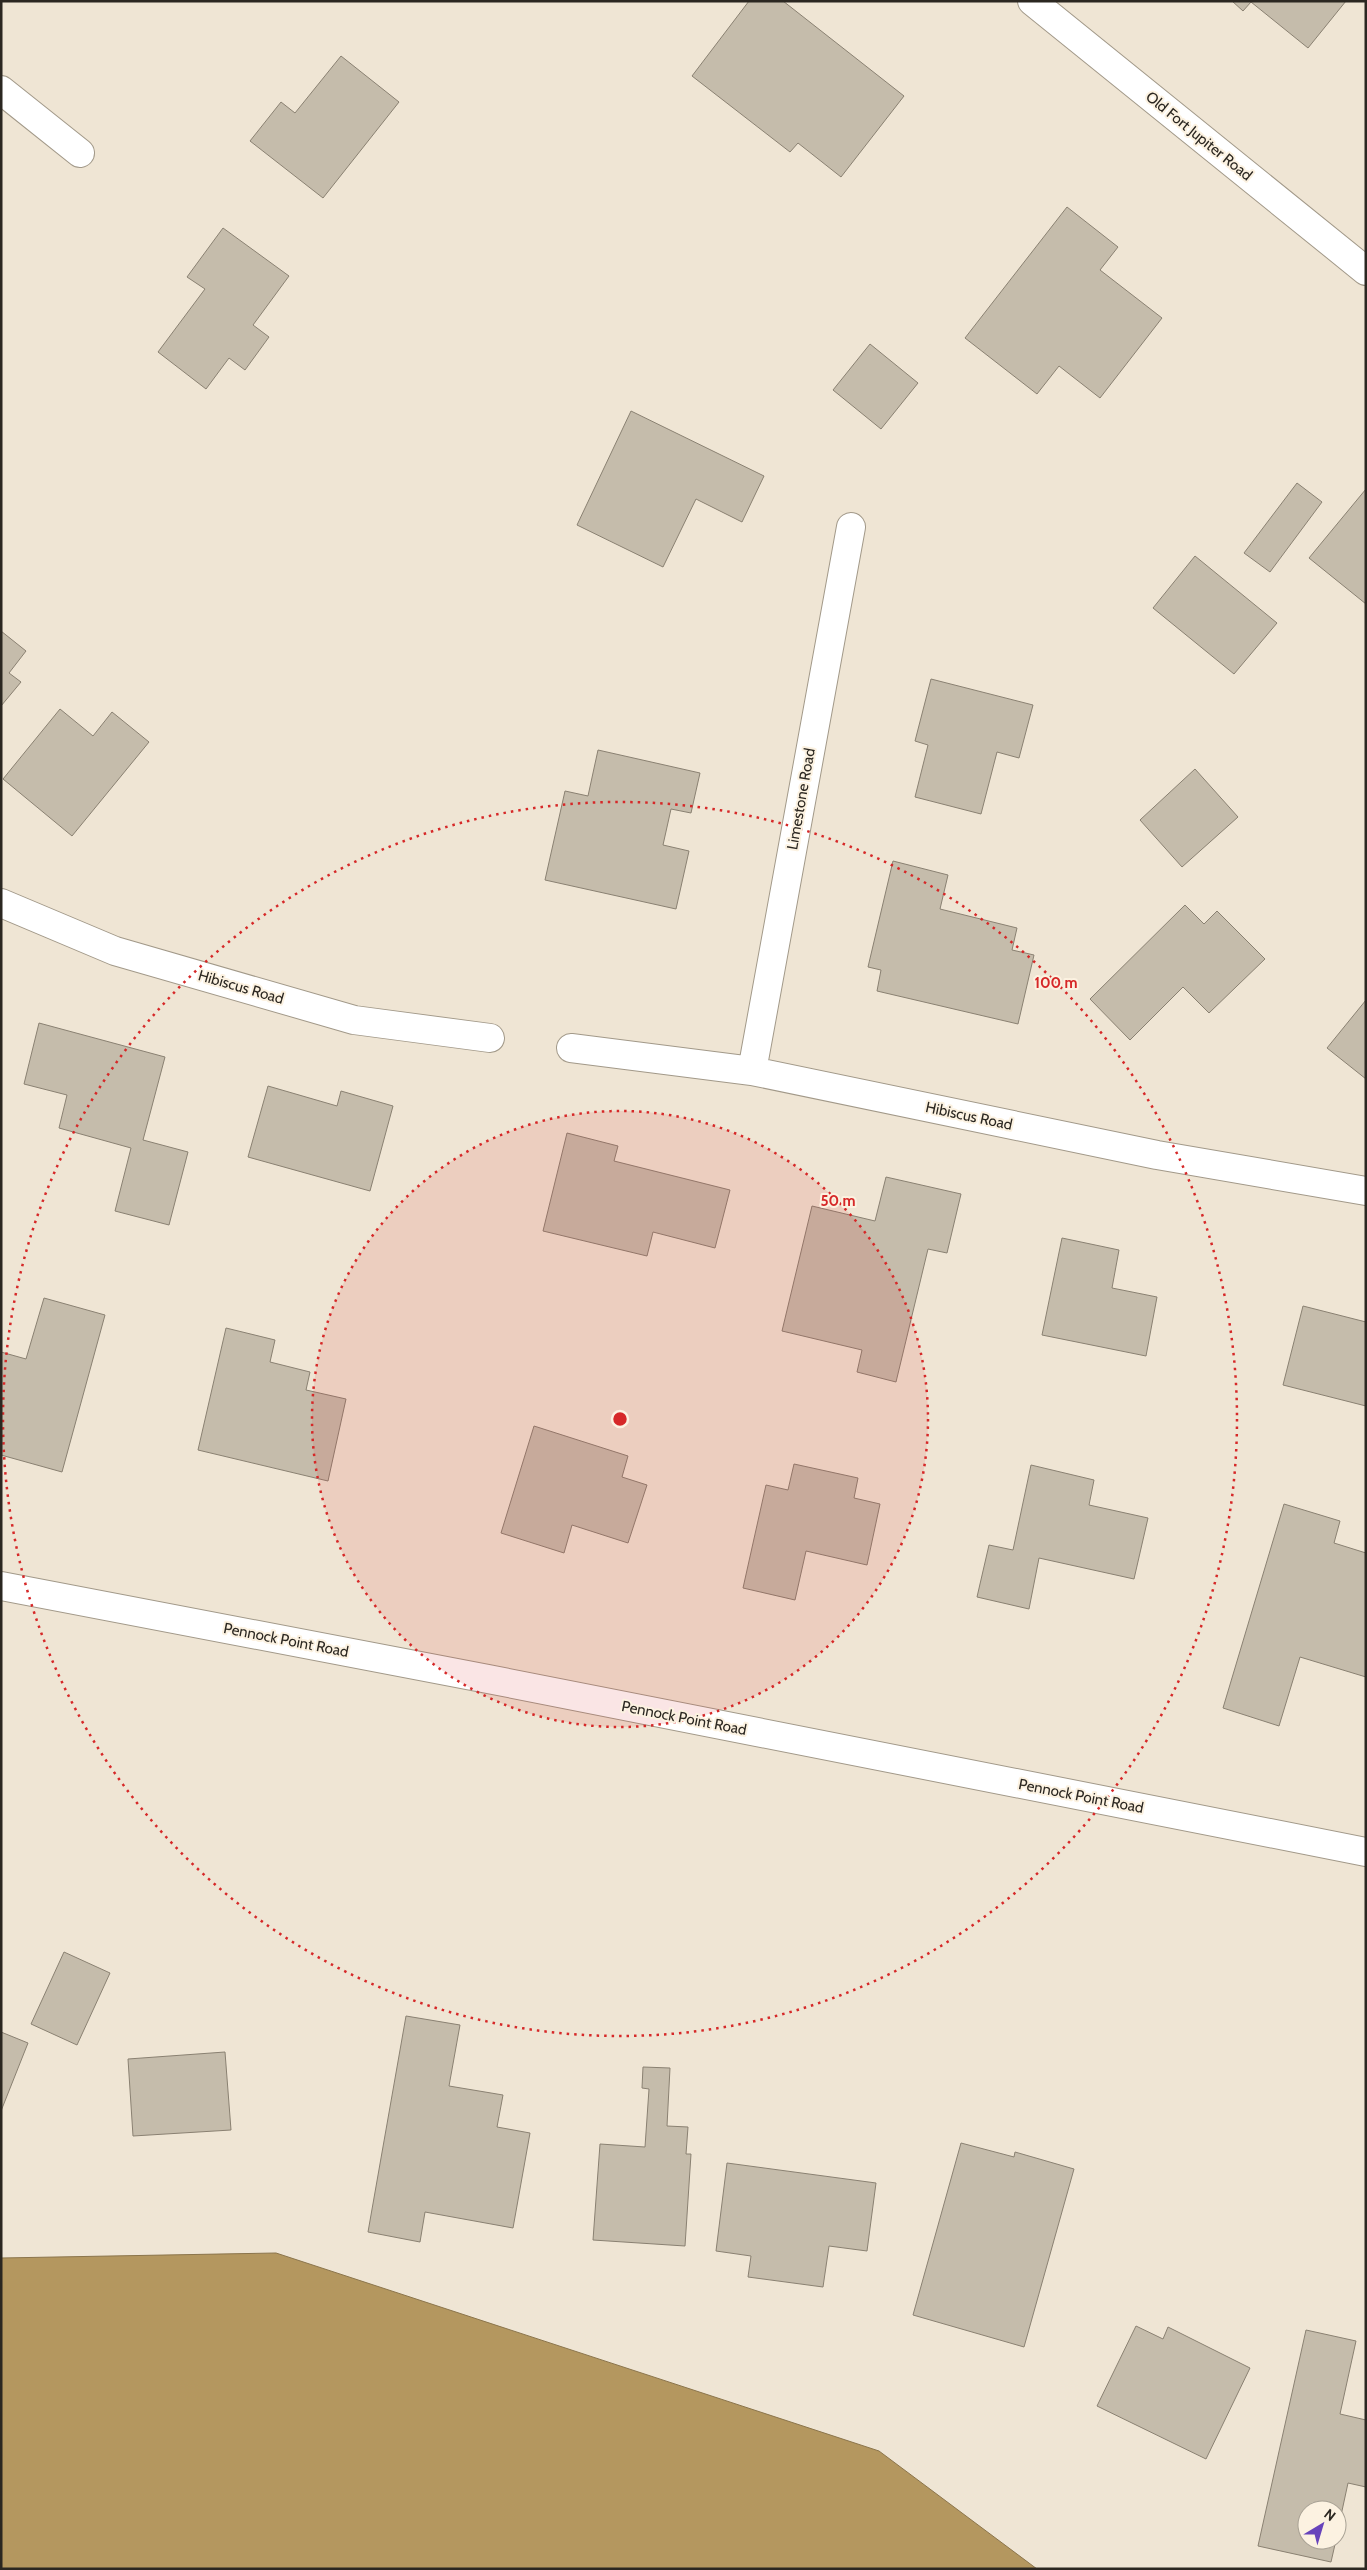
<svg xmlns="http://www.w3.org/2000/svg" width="1367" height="2570" font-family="Cabin,sans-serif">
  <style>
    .water { fill: #b4975f; stroke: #8b754c }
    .building { fill: #c5bcab; stroke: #8a8172 }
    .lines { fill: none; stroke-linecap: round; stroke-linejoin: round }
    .minor-casing { stroke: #a29989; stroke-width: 30 }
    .minor { stroke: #fff; stroke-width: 28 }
    .ring { fill: none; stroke: #d62828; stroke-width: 2.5; stroke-dasharray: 2.5 5 }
    .labels { text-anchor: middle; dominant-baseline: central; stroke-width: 4; stroke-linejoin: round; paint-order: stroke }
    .street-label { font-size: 15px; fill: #2b2721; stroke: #fcf2e1 }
    .centre { fill: #d62828; stroke: #fcf2e1; stroke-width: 2.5 }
    .ring-label { font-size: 15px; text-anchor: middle; font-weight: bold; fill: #d62828; stroke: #fcf2e1; stroke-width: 4; stroke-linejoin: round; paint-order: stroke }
  </style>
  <rect width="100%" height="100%" fill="#efe5d4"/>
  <path class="water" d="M276,2253L879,2451L1037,2569H1V2258Z"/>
  <path class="building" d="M749,1H783L904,96L841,177L798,143L790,152L692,76Z
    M1232,1H1346L1308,48L1251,2L1243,11Z
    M341,56L399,102L323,198L250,141L281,102L295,113Z
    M1067,207L1118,247L1100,270L1162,318L1100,398L1059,366L1037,394L965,338Z
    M223,228L289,276L253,325L269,337L245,370L229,358L206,389L158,352L205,289L187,277Z
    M870,344L918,383L881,429L833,390Z
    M631,411L764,476L742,522L696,499L663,567L577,525Z
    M1297,483L1322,502L1270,572L1244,553Z
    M1366,489V604L1309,558Z
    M1195,556L1277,623L1234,674L1153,608Z
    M1,631L26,651L9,673L21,682L1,706Z
    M931,679L1033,705L1019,758L997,752L981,814L915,797L928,745L915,741Z
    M60,709L93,736L112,712L149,742L72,836L3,779Z
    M598,750L700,773L691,813L671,809L663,845L689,851L676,909L545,880L565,791L588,796Z
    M1195,769L1238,817L1182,867L1140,820Z
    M893,861L948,875L940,909L1017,928L1012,950L1034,955L1018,1024L877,991L881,970L868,967Z
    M1185,905L1204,924L1217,911L1265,959L1209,1013L1183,987L1130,1040L1090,999Z
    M1366,1000V1079L1327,1048Z
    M39,1023L165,1057L143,1140L188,1152L169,1225L115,1211L131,1148L59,1128L67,1095L24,1084Z
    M268,1086L337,1106L341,1091L393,1106L370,1191L248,1157Z
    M567,1133L618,1146L614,1161L730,1190L715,1248L653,1232L647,1256L543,1231Z
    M886,1177L961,1194L947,1253L928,1249L896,1382L857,1372L862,1350L782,1331L812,1206L875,1221Z
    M1062,1238L1119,1250L1112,1288L1157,1297L1146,1356L1042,1335Z
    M44,1298L105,1315L62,1472L1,1455V1352L26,1359Z
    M1303,1306L1366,1322V1406L1283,1385Z
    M226,1328L275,1340L270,1362L310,1372L306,1390L346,1399L328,1481L198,1450Z
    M534,1426L628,1456L622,1477L647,1485L628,1543L572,1525L564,1553L501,1533Z
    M794,1464L858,1478L854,1498L880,1504L867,1565L806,1551L795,1600L743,1588L766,1485L788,1490Z
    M1031,1465L1094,1480L1089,1505L1148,1518L1134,1579L1039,1558L1029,1609L977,1597L989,1545L1013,1550Z
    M1284,1504L1340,1521L1334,1543L1366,1553V1677L1300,1657L1279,1726L1223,1708Z
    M64,1952L110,1973L77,2045L31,2024Z
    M406,2016L460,2025L449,2086L503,2095L497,2127L530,2133L513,2228L425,2212L420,2242L368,2232Z
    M1,2032L28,2043L1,2111Z
    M225,2052L231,2130L133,2136L128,2059Z
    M643,2067L670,2068L667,2126L688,2127L686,2154H691L685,2246L593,2240L600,2144L645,2147L649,2089L642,2088Z
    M961,2143L1014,2157L1015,2152L1074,2169L1024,2347L913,2315Z
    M727,2163L876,2183L867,2251L829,2246L823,2287L748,2277L751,2256L716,2251Z
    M1136,2326L1163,2339L1168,2327L1250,2368L1206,2459L1097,2406Z
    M1306,2330L1356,2341L1340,2414L1366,2420V2487L1348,2483L1337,2534V2510H1307V2540H1336L1331,2562L1258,2546Z"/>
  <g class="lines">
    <g class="minor-casing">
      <path id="minor" d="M1032,1L1366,271
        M1,90L80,153
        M1,903L115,951L354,1020L490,1038
        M571,1048L752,1071L1157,1155L1366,1191
        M752,1071L851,527
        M1,1586L488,1679L1366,1852"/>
    </g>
    <use href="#minor" class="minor"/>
  </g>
  <circle cx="620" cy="1419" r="308" fill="#d62828" fill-opacity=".12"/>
  <g class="ring">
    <circle cx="620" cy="1419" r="308"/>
    <circle cx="620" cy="1419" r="617"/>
  </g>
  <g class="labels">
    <g class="street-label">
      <text transform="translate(1199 136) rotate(39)">Old Fort Jupiter Road</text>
      <text transform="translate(801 799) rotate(-80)">Limestone Road</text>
      <text transform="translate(241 987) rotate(16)">Hibiscus Road</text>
      <text transform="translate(969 1116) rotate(12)">Hibiscus Road</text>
      <text transform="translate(286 1640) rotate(11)">Pennock Point Road</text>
      <text transform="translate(684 1718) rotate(11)">Pennock Point Road</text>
      <text transform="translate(1081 1796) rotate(11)">Pennock Point Road</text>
    </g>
  </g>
  <circle cx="620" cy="1419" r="8" class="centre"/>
  <g class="ring-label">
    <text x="1056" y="988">100 m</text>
    <text x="838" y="1206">50 m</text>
  </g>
  <rect width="1367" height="2570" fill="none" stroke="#2b2721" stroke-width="5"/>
  <g transform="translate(1322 2525) rotate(38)"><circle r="24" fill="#fcf2e1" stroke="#a8a194"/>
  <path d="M0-4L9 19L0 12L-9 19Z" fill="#6743bb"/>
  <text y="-8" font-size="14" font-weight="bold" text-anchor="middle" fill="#2b2721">N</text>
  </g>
</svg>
